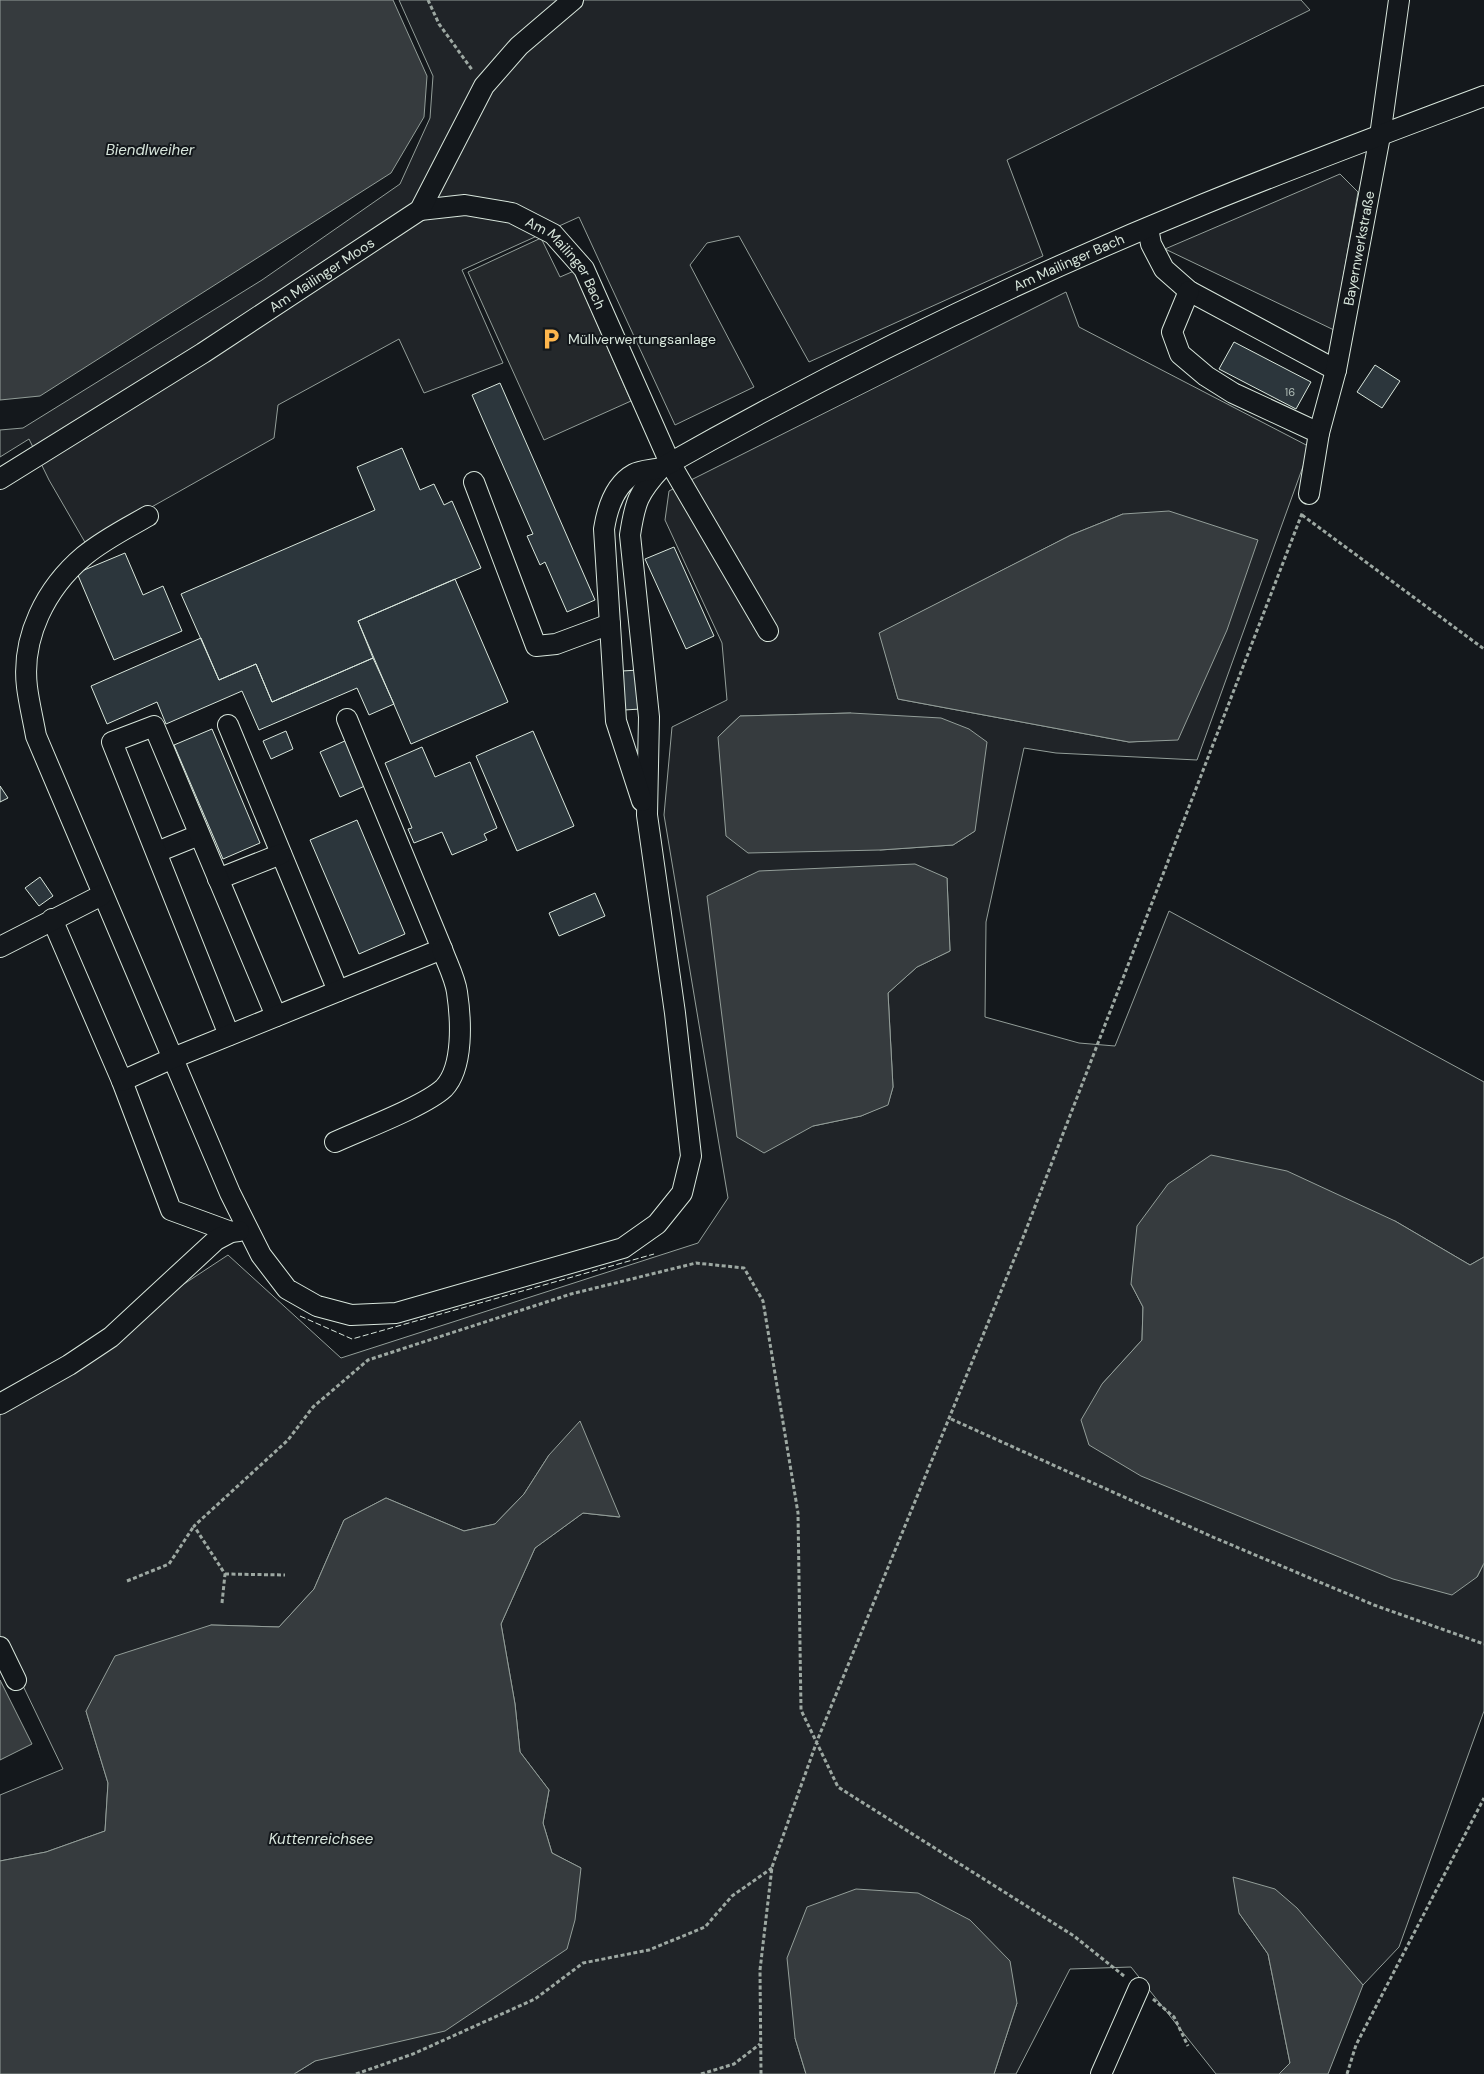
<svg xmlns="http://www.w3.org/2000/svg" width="1484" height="2074" font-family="'DM Sans',sans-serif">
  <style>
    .green { fill: #202428; stroke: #939e99; fill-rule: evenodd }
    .parking { fill: #24282b; stroke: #939e99 }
    .water { fill: #363b3e; stroke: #939e99 }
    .building { fill: #2c363c; stroke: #d8e6dc }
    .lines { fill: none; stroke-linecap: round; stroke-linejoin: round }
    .minor-casing { stroke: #d8e6dc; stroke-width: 22 }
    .path { stroke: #9da8a2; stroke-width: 3; stroke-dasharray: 4 2.5; stroke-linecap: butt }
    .minor { stroke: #14181c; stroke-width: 20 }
    .fence { stroke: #d8e6dc; stroke-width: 1; stroke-dasharray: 6 2.5; stroke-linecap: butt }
    .labels { text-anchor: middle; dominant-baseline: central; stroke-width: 4; stroke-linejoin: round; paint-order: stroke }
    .number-label { font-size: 11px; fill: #adbab4 }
    .street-label { font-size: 14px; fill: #d8e6dc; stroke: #14181c }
    .poi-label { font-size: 14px; fill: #d8e6dc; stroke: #14181c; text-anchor: start }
    .water-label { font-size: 15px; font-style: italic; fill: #d8e6dc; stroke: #14181c }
  </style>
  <rect width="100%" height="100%" fill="#14181c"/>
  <path class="green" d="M399,0H1301L1310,10L1007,160L1043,256L809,362L739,236L707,243L690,265L754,387L675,425L579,217L462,270L503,363L424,393L399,339L278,405L274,438L86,544L49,480L29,439L0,457V430L23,428L262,280L400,184L430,118L433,76Z
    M1340,174L1358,192L1334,330L1165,249Z
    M1066,292L1079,327L1310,447L1197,760L1056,753L1024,748L986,922L985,1017L1079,1043L1115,1046L1169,911L1484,1082V1257L1470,1265L1395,1221L1131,1284L1143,1307L1142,1340L1102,1384L1477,1577L1484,1563V1711L1399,1947L1363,1985L1340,1960L1239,1913L1268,1954L1290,2063L1279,2074H1216L1131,1967L1070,1969L1016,2074H994L1017,2003L795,2038L806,2074H294L315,2061L581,1868L552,1853L543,1823L549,1790L520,1752L515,1704L501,1624L535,1548L583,1513L619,1517L549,1455L524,1494L495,1524L464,1531L386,1498L344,1520L314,1589L279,1627L211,1625L86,1711L108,1783L105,1831L46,1852L0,1861V1795L63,1769L0,1638V1405L228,1255L341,1358L698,1243L728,1198L664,815L672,727L727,700L722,643L665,520L669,491ZM1123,514L1178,739L1129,742L898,699L880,633L1071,535ZM851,713L975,831L953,845L880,850L718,737L740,716ZM947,878L950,951L917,967L888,993L893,1087L888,1104L861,1116L813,1126Z"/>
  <path class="parking" d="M541,238L560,277L574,271L631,401L544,440L468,272Z"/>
  <path class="water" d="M0,0H393L427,76L424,117L391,173L40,396L0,400Z
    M1169,511L1258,540L1227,630L1178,740L1129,742L898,699L879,633L1071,535L1123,514Z
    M851,713L941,718L969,729L987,742L975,831L953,845L880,850L748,853L726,836L718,737L740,716Z
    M915,864L947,878L950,951L917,967L888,993L893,1087L888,1105L861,1116L813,1126L764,1153L737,1137L707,896L759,871Z
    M1211,1155L1287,1171L1395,1221L1470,1265L1484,1257V1563L1477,1577L1452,1595L1393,1579L1141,1476L1089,1445L1081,1420L1102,1384L1142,1340L1143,1307L1131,1284L1137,1226L1168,1184Z
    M580,1421L620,1517L583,1513L535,1548L501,1624L515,1704L520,1752L549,1790L543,1823L552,1853L581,1868L575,1920L567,1949L445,2031L315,2061L294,2074H0V1861L46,1852L105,1831L108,1783L86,1711L115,1656L211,1625L279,1627L314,1589L344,1520L386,1498L464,1531L495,1524L524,1494L549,1455Z
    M0,1680L32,1744L0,1760Z
    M1233,1877L1275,1889L1297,1908L1363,1985L1328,2074H1279L1290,2063L1268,1954L1239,1913Z
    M856,1889L918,1893L970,1920L1010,1961L1017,2003L994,2074H806L795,2038L787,1958L807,1907Z"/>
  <path class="building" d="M1234,342L1311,382L1296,409L1219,369Z
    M1375,365L1400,381L1382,408L1357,392Z
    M500,383L595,600L567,612L545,562L540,565L527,536L533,534L472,395Z
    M402,448L420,490L434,484L444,505L452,501L481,568L358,621L373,658L272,702L256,664L219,680L181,594L375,510L357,467Z
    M674,547L714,636L686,649L645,559Z
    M125,553L143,595L163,586L182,631L114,660L77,573Z
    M455,579L508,702L411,744L358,621Z
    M201,638L219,680L256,664L272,702L373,658L394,704L369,715L357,688L259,730L242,691L166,724L157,702L107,724L91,686Z
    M639,670L641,709L624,710L622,671Z
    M212,729L260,843L223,859L174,745Z
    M286,731L293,749L271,759L263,741Z
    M533,731L574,826L517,851L476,756Z
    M347,740L367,785L340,797L320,752Z
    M422,747L435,777L470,762L497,828L484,834L487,840L452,855L442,832L414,843L408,829L412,828L385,763Z
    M0,786L8,798L0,802Z
    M357,820L405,934L359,954L310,840Z
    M40,877L53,896L39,906L25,888Z
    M595,893L605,916L559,936L549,913Z"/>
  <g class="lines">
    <g class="minor-casing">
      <g id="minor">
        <path id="s1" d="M420,210L465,205L512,213L553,234L584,269L670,463L768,631"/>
        <path d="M1148,228L1151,244L1164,269L1189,291L1336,370"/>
        <path d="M1189,291L1172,332L1180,354L1206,376L1233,393L1319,433"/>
        <path id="s2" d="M0,479L203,353L420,210L484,86L519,46L573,0"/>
        <path d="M474,482L536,646L556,644L610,624"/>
        <path id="s3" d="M1309,494L1319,433L1336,370L1380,136L1399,0"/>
        <path d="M148,516C127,528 103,540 84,556C46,588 21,637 27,687C29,703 33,719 36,736L230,1193L261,1255L287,1289L317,1306L351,1315L396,1313L623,1248L657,1224L682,1193L691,1156L675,1013L647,815L649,717L630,535C635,502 638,493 661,468"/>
        <path d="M228,725L338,991"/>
        <path id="s4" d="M642,801L616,721L604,529C607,510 614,485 634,474C641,470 653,470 661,468C836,369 1018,280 1204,204C1297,166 1391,131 1484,96"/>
        <path d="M157,852L199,835"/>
        <path d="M218,879L281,854"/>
        <path d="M52,919L122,1081L171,1210L231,1232"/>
        <path d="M0,947L102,895"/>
        <path d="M229,1035L112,742L154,726L276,1016"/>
        <path d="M122,1081L173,1058L442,949L347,719"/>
        <path d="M335,1142C361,1130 425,1106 444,1088C464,1067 461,1019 457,992C455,978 447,963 442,949"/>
        <path d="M0,1404L69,1365L111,1337L216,1240L231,1232L239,1231"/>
        <path d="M0,1647L16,1680"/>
        <path d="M1101,2074L1139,1988"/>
      </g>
    </g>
    <path class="path" d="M428,0L439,24L473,71
      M1302,515L1484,649
      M951,1419L1215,1538L1374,1605L1484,1644
      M225,1574L285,1575
      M127,1581L169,1564L194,1526
      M222,1603L225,1574L194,1526L288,1440L313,1407L368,1360L571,1294L696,1263L744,1268L763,1301L798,1513L801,1710L838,1787L1074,1936L1124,1976
      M1153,1999L1174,2017L1188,2046
      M356,2074L413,2054L535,1999L583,1963L649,1950L705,1927L732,1896L772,1868
      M701,2074L734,2064L760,2044
      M761,2074L760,1970L772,1867L817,1741L1024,1235L1303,511
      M1347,2074L1356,2045L1484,1798"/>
    <use href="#minor" class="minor"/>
    <path class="fence" d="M300,1316L352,1339L654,1254"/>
  </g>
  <defs>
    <g id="parking-bare" transform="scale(1.725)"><path d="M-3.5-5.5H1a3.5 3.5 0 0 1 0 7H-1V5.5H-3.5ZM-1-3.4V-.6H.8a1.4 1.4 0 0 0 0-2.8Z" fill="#ffb74d" stroke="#14181c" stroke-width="2.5" paint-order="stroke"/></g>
  </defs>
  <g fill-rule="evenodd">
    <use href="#parking-bare" x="551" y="339"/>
  </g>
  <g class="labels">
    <g class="number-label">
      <text x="1290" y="392">16</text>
    </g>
    <g class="street-label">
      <text stroke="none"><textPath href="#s3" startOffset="251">Bayernwerkstraße</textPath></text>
      <text stroke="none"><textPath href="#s4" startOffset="826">Am Mailinger Bach</textPath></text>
      <text stroke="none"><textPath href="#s1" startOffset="169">Am Mailinger Bach</textPath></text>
      <text stroke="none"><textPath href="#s2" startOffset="381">Am Mailinger Moos</textPath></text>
    </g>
    <g class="poi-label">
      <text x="568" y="339">Müllverwertungsanlage</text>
    </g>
    <g class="water-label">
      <text x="150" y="150">Biendlweiher</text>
      <text x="321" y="1839">Kuttenreichsee</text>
    </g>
  </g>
</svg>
